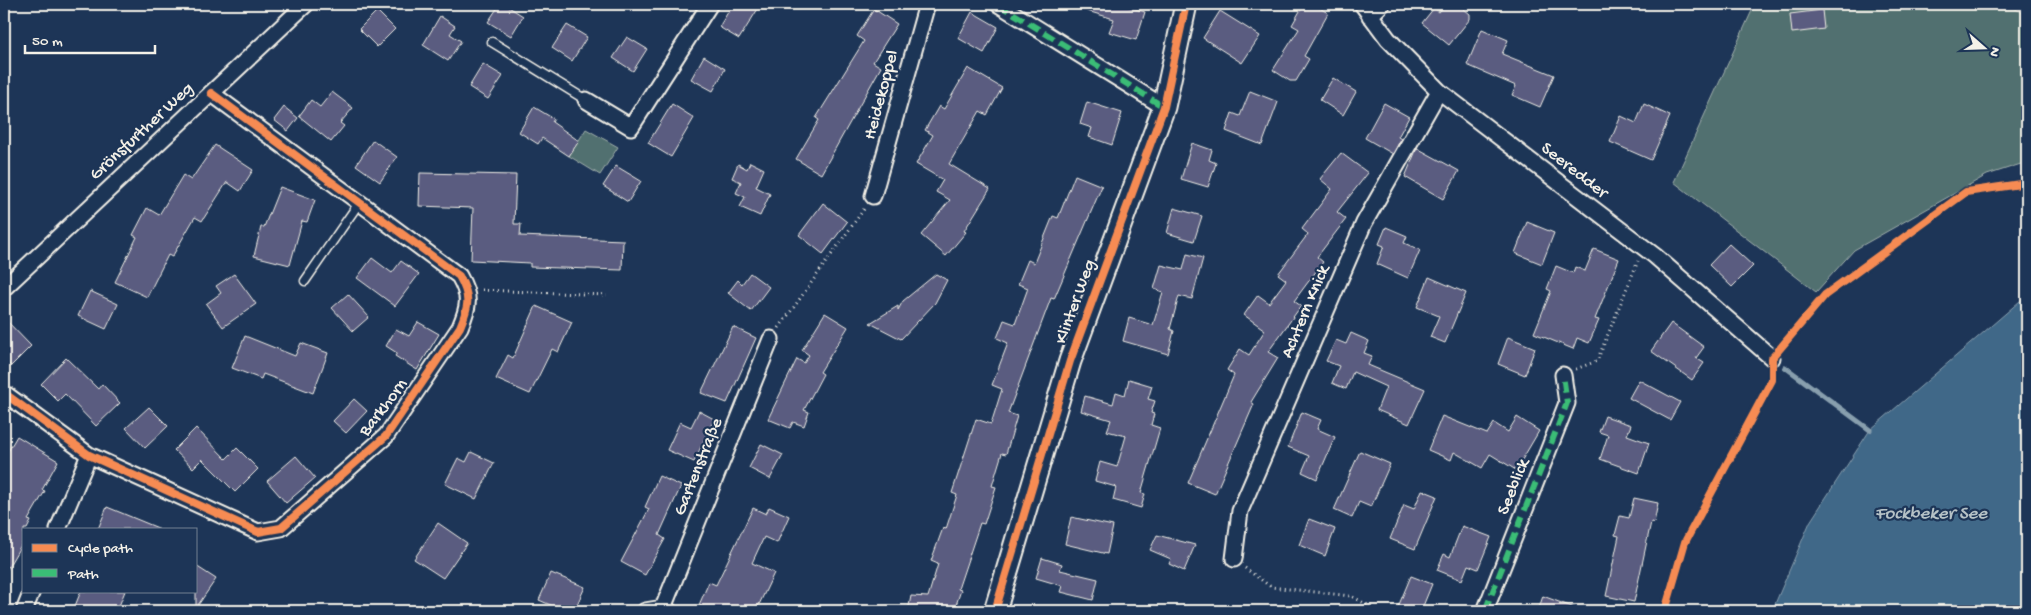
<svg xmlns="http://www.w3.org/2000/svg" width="2031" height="615" font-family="'Gochi Hand',sans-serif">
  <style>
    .green { fill: #51706f; stroke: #a2b0ac }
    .water { fill: #406888; stroke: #889fae }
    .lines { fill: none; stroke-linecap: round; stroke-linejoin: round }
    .stream { stroke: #889fae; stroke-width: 5 }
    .building { fill: #5a5c80; stroke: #f4f1e8 }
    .lane-casing { stroke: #f4f1e8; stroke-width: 11 }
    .street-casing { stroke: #f4f1e8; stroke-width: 19 }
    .secondary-casing { stroke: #f4f1e8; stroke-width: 25 }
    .path { stroke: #f4f1e8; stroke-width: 3; stroke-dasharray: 1 4; stroke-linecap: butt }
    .lane { stroke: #1d3557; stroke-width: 8 }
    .street { stroke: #1d3557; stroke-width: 15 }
    .secondary { stroke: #1d3557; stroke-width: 21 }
    .quiet { stroke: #3abd76; stroke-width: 6; stroke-dasharray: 12 6; stroke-linecap: butt }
    .cycleway-casing { stroke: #1d3557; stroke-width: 11 }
    .cycleway { stroke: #f68b52; stroke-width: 8 }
    .labels { text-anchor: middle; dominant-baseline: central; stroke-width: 4.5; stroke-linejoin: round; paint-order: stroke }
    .street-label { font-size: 18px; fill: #f4f1e8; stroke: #1d3557 }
    .water-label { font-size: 19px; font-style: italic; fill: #b5c1c6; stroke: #1d3557 }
  </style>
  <rect width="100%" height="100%" fill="#1d3557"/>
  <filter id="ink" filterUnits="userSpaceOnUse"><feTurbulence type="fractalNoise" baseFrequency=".02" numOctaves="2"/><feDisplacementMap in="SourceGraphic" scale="10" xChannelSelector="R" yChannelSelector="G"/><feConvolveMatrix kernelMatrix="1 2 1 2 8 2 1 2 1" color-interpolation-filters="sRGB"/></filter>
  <g filter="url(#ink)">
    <path class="green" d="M1755,4H2006L2027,15V162L1987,175L1854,250L1816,292L1674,182Z
      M586,129L618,147L600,175L569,156Z"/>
    <path class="water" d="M2027,295V611H1772L1810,522L1870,430Z"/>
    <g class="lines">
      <path class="stream" d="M1785,367L1870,430"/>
    </g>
    <path class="building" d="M500,4H504L523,16L511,36L488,22Z
      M733,4H761L739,39L719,27Z
      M1074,4H1120L1145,12L1136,40L1109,32L1114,19L1074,7Z
      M1304,4H1313L1328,13L1304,56L1309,59L1296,81H1290L1273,70L1299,29L1292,25Z
      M1446,4H1458L1470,14V19L1449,45L1422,23L1434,8L1439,12Z
      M874,9L897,24L873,62L881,67L821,174L796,159L819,120L816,118L864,41L857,36Z
      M1822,10L1824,29L1792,33L1790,14Z
      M377,11L395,29L377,47L359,29Z
      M1220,11L1260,36L1242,63L1203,38Z
      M972,12L998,27L984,53L958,38Z
      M440,16L455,26L450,34L461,41L448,61L423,45Z
      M567,25L587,37L572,61L552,48Z
      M1482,29L1508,40L1502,54L1554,75L1540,107L1512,95L1516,86L1467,65Z
      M627,37L647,49L633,71L613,58Z
      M704,56L725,69L713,91L691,79Z
      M483,64L503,76L488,99L469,87Z
      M968,68L1002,88L987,115L980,111L949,164L990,189L964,231L966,232L946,256L921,235L950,200L936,192L943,180L916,164L933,135L925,130L939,106L944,109Z
      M1333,78L1356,92L1343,115L1320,100Z
      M1250,91L1278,102L1262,145L1226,131L1232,113L1240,116Z
      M332,92L353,108L340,123L344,126L331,142L299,116L311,100L320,107Z
      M1087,102L1122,113L1112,145L1089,137L1092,128L1080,124Z
      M1384,103L1409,117L1398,137L1401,139L1393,154L1365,138Z
      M672,104L694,118L671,157L648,143Z
      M1644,104L1670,116L1651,160L1610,142L1621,116L1636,123Z
      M284,107L298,118L288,131L274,120Z
      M534,107L554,119L552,122L579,141L569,156L542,138L538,144L519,132Z
      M373,140L397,157L380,182L356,165Z
      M1192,143L1212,150L1209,160L1216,163L1208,187L1181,179Z
      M215,145L253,170L240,191L227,182L202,221L195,217L172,257L168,255L147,297L115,282L137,237L133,235L147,208L159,215L183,175L191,180Z
      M1417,148L1459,171L1443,199L1405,177Z
      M1341,153L1368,173L1337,212L1346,219L1317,257L1323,262L1294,301L1301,306L1268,352L1278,358L1251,402L1254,404L1215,494L1188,483L1234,375L1227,370L1240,349L1249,355L1265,330L1244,315L1258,295L1269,303L1286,280L1278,274L1308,234L1302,229L1332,189L1320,179Z
      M750,162L764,169L756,187L770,194L760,216L740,207L745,197L736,193L741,182L732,178L738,164L747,169Z
      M616,166L641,181L628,202L603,186Z
      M420,173L516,175L514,224H521L520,236L623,240L622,270L530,267V263L471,260L473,208L419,206Z
      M1075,175L1102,186L1054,299L1051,298L1008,413L1017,416L1006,454L1002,453L992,486L996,487L984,524L980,523L958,589L961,590L954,611H908L911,596L928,597L938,564L931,561L943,528L946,529L957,495L952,493L976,419L991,424L1002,389L992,385L1008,343L997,338L1004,320L1015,324L1028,288L1018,284L1028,260L1034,263L1053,216L1058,218Z
      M280,187L315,200L307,222L302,221L290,265L254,256L261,227H264Z
      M823,203L847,222L823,254L799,235Z
      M1174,208L1202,216L1194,241L1167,233Z
      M1527,222L1554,233L1542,264L1515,253Z
      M1386,227L1407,236L1404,243L1420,250L1408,278L1377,264L1384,246L1379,244Z
      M1729,244L1753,266L1732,287L1709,265Z
      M1594,249L1619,259L1595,319L1599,320L1589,343L1577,338L1573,349L1534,333L1551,291L1547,289L1556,266L1573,273L1575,267L1585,271Z
      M1187,254L1203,258L1192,299L1179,296L1170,329L1174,331L1168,354L1123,341L1129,318L1153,325L1163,292L1154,289L1161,265L1183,270Z
      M372,258L392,273L401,261L419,274L395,306L357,278Z
      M750,273L769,287L751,311L728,293L738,280L742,284Z
      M234,274L256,304L223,327L206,304L221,293L216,286Z
      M936,274L947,280L935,303L901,339L870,323L898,306V310L903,301Z
      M1429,277L1466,293L1445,343L1430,337L1439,316L1417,307Z
      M90,291L118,304L106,329L78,316Z
      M348,294L369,317L353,331L332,308Z
      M536,306L572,322L558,352L552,349L530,394L496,379L508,355L513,358Z
      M825,313L848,327L820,372L823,374L804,410L809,412L804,426L793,422L790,428L768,419L797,359L804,363L809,355L802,350Z
      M4,318L31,346L11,366L4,359Z
      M418,322L439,334L417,370L395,356L397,353L386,346L396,329L409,336Z
      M1671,323L1704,347L1696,358L1704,363L1692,380L1651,351Z
      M733,327L756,338L727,403L701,393Z
      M1351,333L1369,341L1364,353L1372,356L1368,365L1425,389L1409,424L1377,410L1386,387L1353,372L1346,389L1332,383L1339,366L1326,361L1336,340L1346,344Z
      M245,336L295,356L301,343L328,353L313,393L263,374L261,379L232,368Z
      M1508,337L1535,348L1525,375L1498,364Z
      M66,358L98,389L102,384L120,403L96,426L65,394L58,401L41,384Z
      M1129,379L1152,386L1148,399L1155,401L1151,413L1154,414L1151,425L1160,428L1141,493L1145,494L1141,508L1113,500L1116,487L1095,481L1100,462L1117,467L1126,436L1107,431L1111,420L1081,411L1085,396L1113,404L1116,392L1125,395Z
      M1639,380L1680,402L1670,420L1629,398Z
      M354,399L367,411L346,433L333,421Z
      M149,407L168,426L145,448L126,428Z
      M699,411L714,419L694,462L667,450L680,422L691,427Z
      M1302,412L1321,420L1317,429L1335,437L1317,479L1302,472L1309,456L1288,447Z
      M1442,416L1487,434L1494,423L1508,432L1517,417L1539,431L1516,470L1490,454L1482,468L1454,452L1451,460L1428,450Z
      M1605,416L1631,425L1627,435L1649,443L1639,473L1600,459L1608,435L1599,432Z
      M196,428L226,459L237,448L258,469L235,492L202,459L193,468L174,450Z
      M17,436L58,461L42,490L45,491L28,520L31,521L27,529H24V540L4,574V458Z
      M761,444L783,455L770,479L749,468Z
      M1360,451L1390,464L1371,507L1359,502L1352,518L1334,510Z
      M471,452L494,463L476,499L445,484L458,458L466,462Z
      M296,456L315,478L286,503L267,481Z
      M659,476L681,486L659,535L665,539L645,575L621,562L649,509L645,507Z
      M1422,490L1437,496L1415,549L1390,539L1404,505L1414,509Z
      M1634,498L1658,503L1654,523L1651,522L1634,602L1606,596L1619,536L1615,535L1620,516L1629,518Z
      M107,507L158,528V529H98Z
      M769,507L789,516L777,543L764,537L752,563L774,573L756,611H713L699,605L709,582L716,585L753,508L766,514Z
      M1071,517L1113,526L1107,554L1065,544Z
      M1309,519L1335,529L1325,556L1299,545Z
      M438,523L467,543L443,578L414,559Z
      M1462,526L1491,537L1478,569L1468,565L1462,580L1437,570L1444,554L1450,557Z
      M1157,535L1195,545L1184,571L1169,564L1171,559L1150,550Z
      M1042,558L1062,564L1060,570L1098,579L1093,600L1061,592L1063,586L1036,578Z
      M196,566L216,579L196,608Z
      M551,573L585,587L574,611H564L539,600Z
      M1411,576L1432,584L1421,611H1409L1398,607Z
      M81,591H125L117,611H73Z
      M1543,596L1580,610V611H1538Z"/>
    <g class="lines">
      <g class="lane-casing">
        <path id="lane" d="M492,42L586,100
          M305,281L359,203"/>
      </g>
      <g class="street-casing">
        <path id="street" d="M998,4L1164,107
          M1362,4L1388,39L1439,91L1655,256L1772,358
          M1370,16L1382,4
          M586,100L631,127L710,4
          M873,196L927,4
          M4,288L306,4
          M4,393L89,455L258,532L281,528L386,436L460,327C469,306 471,297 459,276L211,93
          M58,529L89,455
          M1234,559L1240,511L1364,223L1439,91
          M24,611L32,591
          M645,611L663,608
          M669,611L663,608L771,339
          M1485,611L1567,403L1563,375"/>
      </g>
      <g class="secondary-casing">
        <path id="secondary" d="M995,611L1070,361L1164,107L1186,4"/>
      </g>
      <path class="path" d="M482,290L607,295
        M779,328L864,209
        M1576,369L1597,361L1638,261
        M1245,568L1271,587L1351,596L1379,611"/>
      <use href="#lane" class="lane"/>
      <use href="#street" class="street"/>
      <use href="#secondary" class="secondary"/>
      <path class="quiet" d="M998,4L1164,107
        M1485,611L1567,403L1563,375"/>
      <g class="cycleway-casing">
        <path id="cycleway" d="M4,393L89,455L258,532L281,528L386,436L460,327C469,306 471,297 459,276L211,93
          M995,611L1070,361L1164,107L1186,4
          M1665,611L1685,542L1772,380V358L1825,295L1966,192L2027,183"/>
      </g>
      <use href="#cycleway" class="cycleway"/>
    </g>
  </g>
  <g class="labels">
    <g class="street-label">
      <text transform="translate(882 95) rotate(-75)">Heidekoppel</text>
      <text transform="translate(142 132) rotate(-43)">Grönsfurther Weg</text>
      <text transform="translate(1574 171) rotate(38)">Seeredder</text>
      <text transform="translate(1076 302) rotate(-70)">Klinter Weg</text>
      <text transform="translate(1306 312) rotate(-67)">Achtern Knick</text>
      <text transform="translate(384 408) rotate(-52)">Barkhorn</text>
      <text transform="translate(699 467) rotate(-68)">Gartenstraße</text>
      <text transform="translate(1514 487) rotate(-68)">Seeblick</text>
    </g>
    <g class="water-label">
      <text x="1931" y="514">Fockbeker See</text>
    </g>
  </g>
  <rect width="2031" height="615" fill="none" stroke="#1d3557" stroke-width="20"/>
  <rect x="10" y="10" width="2011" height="595" fill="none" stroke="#f4f1e8" stroke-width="2" filter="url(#ink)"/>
  <rect x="22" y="528" width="175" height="65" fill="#1d3557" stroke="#738091"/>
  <rect x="32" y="544" width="25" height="8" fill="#f68b52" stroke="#738091"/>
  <text x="68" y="552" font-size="15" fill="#f4f1e8">Cycle path</text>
  <rect x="32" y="569" width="25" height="8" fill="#3abd76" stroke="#738091"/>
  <text x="68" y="578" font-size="15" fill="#f4f1e8">Path</text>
  <g transform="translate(1984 48) rotate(110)" stroke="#1d3557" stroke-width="4" paint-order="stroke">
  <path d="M0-4L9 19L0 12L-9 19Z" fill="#f4f1e8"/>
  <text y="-8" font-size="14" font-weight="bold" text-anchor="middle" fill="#f4f1e8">N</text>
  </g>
  <path d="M25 45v8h130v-8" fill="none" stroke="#f4f1e8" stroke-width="2.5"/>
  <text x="32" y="45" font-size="15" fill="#f4f1e8" stroke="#1d3557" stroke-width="4" paint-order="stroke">50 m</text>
</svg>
